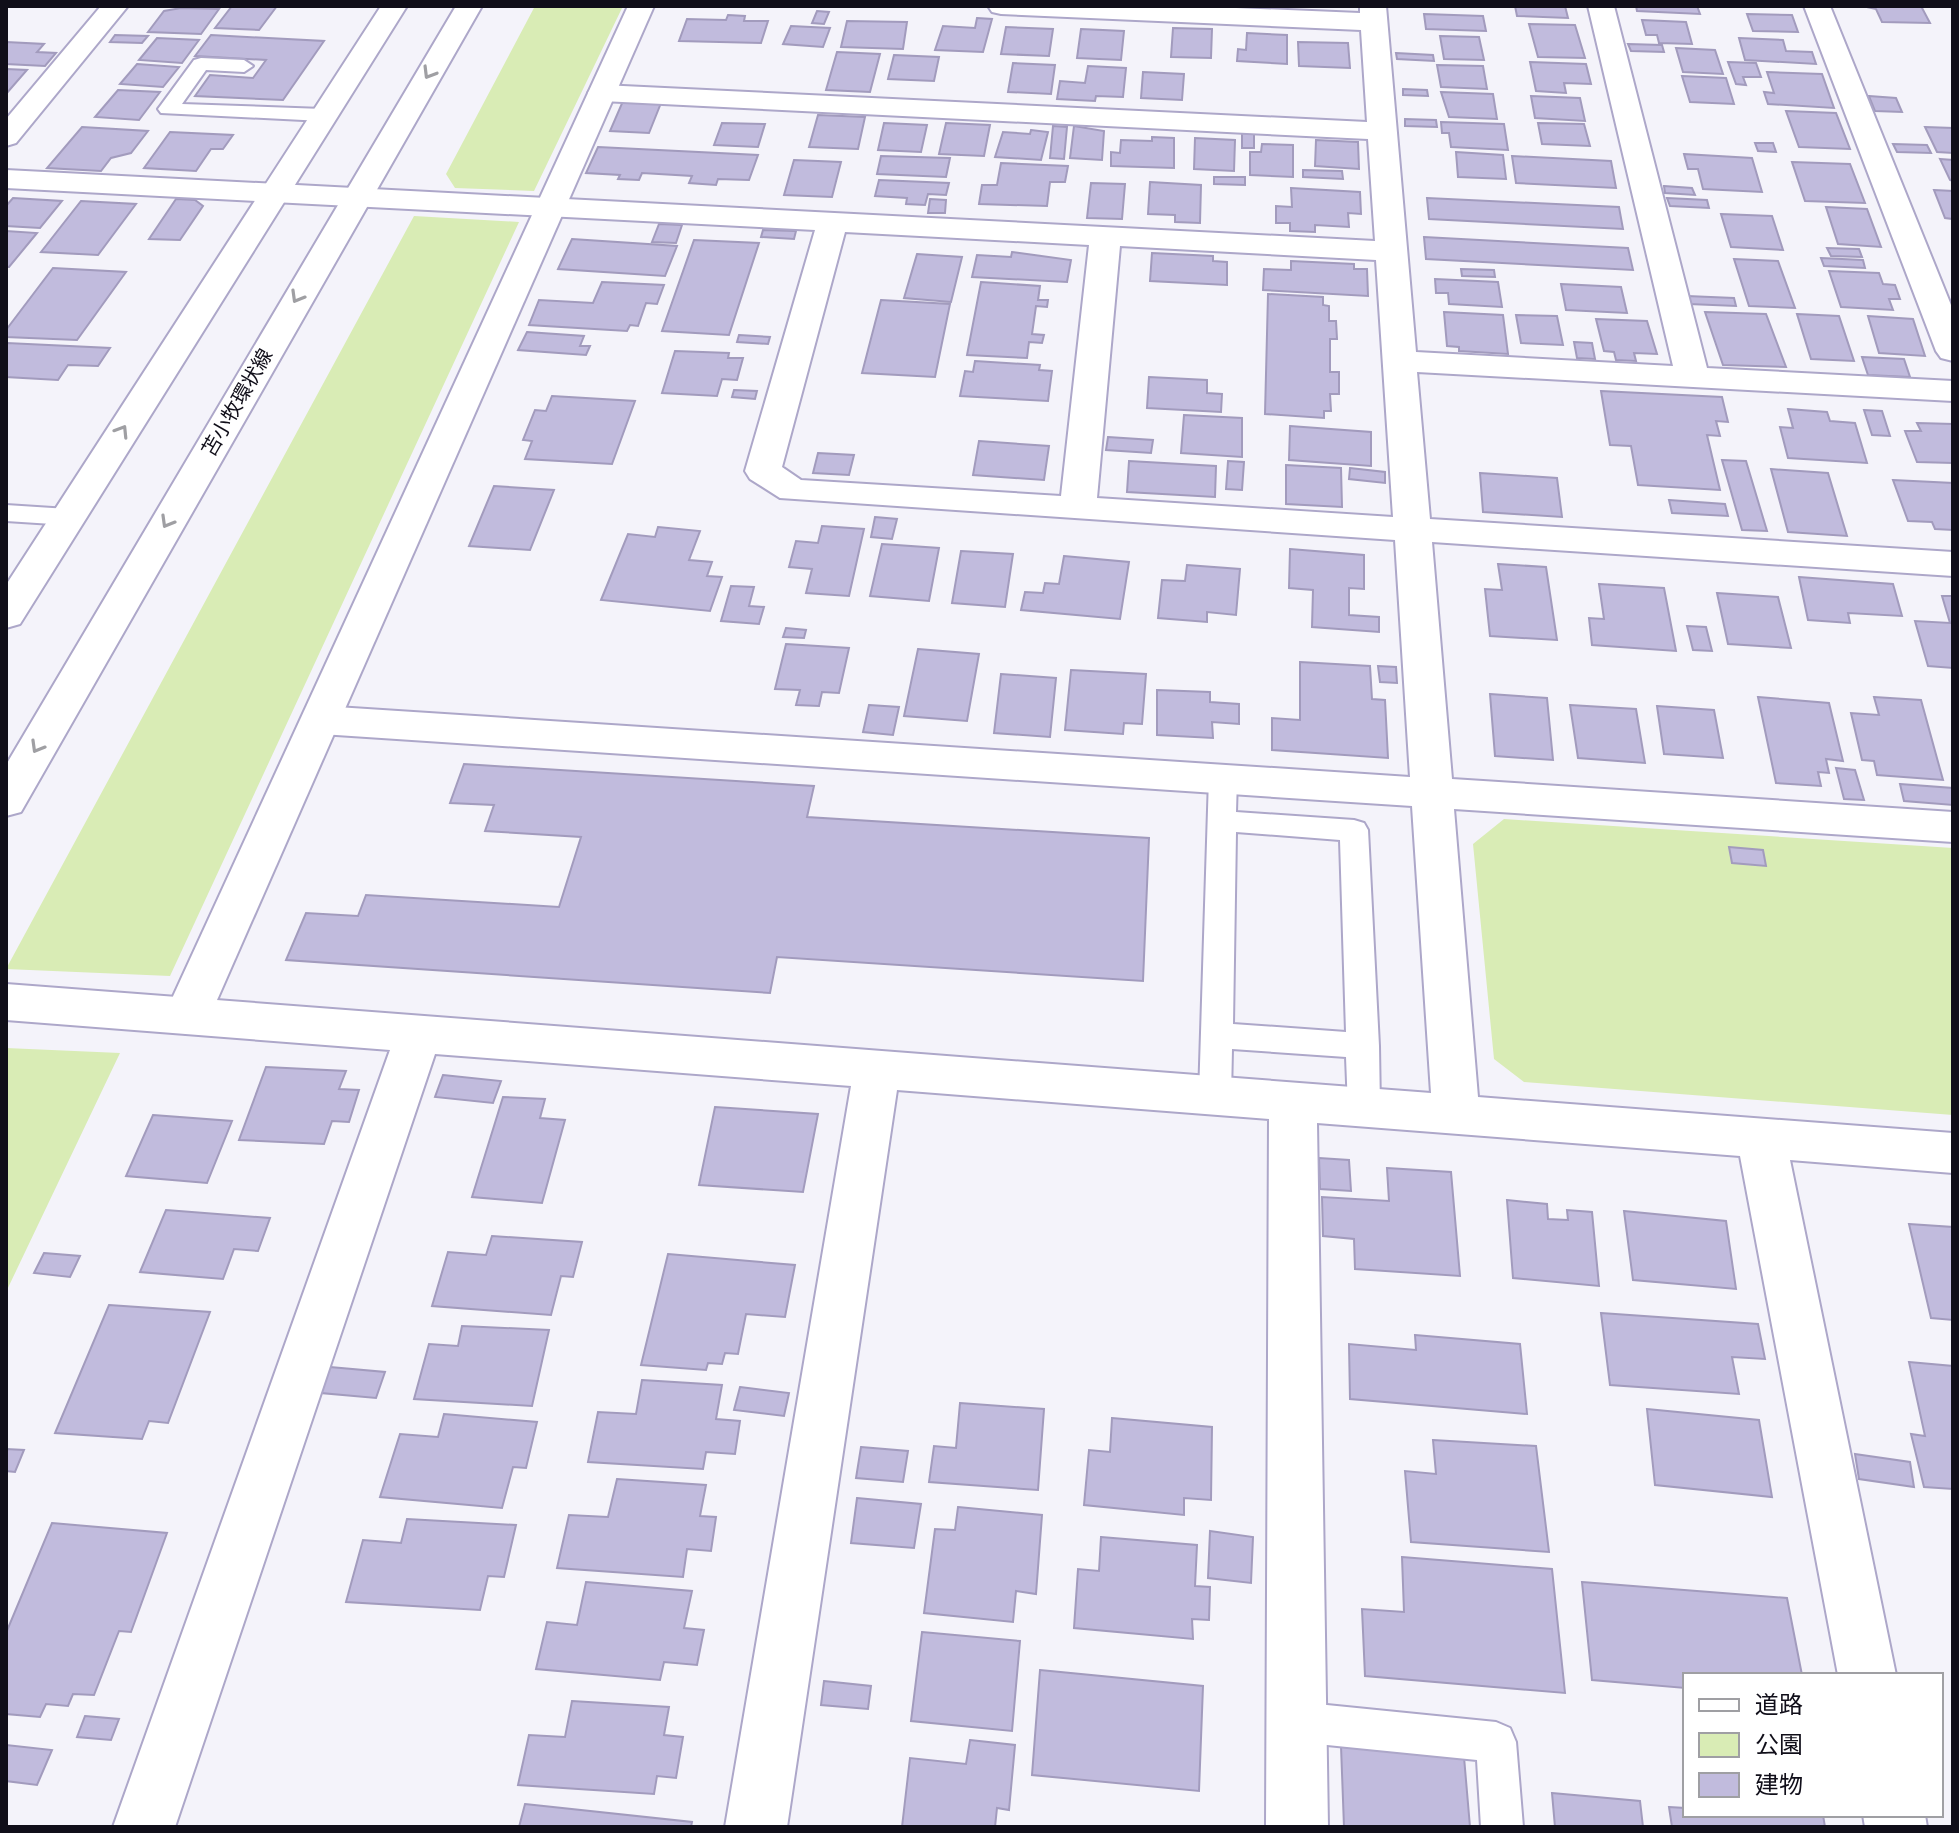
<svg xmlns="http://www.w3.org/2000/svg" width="1959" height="1833" font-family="'Exo 2','Noto Sans JP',sans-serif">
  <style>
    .green { fill: #d9ecb5 }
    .building { fill: #c1bbdd; stroke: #a29bbd; stroke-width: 2 }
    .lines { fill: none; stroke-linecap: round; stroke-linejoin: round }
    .service-casing { stroke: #ada7c9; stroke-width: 4 }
    .minor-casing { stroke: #ada7c9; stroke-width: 4 }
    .tertiary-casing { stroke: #ada7c9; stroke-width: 4 }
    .secondary-casing { stroke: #ada7c9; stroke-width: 4 }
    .service { fill: #fff; fill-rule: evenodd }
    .minor { fill: #fff; fill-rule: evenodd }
    .tertiary { fill: #fff; fill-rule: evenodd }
    .secondary { fill: #fff; fill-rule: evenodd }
    .oneway { stroke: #9f9fa3 }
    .labels { text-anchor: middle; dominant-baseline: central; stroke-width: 6; stroke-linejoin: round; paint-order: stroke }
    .far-street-label { font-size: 20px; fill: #100e19; stroke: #fff }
  </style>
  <rect width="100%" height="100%" fill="#f4f3fa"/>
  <path class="green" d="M535,6H623L534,191L455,188L446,174Z
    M414,216L519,222L170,976L6,969Z
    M1504,819L1953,848V1115L1524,1082L1494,1059L1473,844Z
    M6,1048L120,1053L6,1292Z"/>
  <path class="building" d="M232,6H277L259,30L215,28Z
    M1515,6H1565L1568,18L1517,16Z
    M1636,6H1697L1700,14L1637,11Z
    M1862,6H1921L1930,23L1882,22L1876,9Z
    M181,8L219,9L201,34L148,32L164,11Z
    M817,11L829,12L824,24L812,23Z
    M1424,14L1483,16L1486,31L1426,29Z
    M1747,14L1792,15L1798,32L1753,31Z
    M728,15L745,16L744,21H768L761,43L679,41L687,19L726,20Z
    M977,18L992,19L983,52L935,50L943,26L975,28Z
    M1642,20L1686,22L1692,44L1659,43L1657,35H1646Z
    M847,21L907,22L903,49L841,47Z
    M1529,24L1575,25L1585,58L1538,57Z
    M791,26L830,28L823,47L783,44Z
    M1006,27L1053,29L1049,56L1001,54Z
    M1173,28L1212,29L1211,58L1171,57Z
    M1081,29L1124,31L1121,60L1077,58Z
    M1247,33L1287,35V64L1237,61L1238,49L1246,50Z
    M115,35L148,36L142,43L110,42Z
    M211,35L324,41L283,100L195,96L210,75L253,78L266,60L195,56Z
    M1440,36L1479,37L1484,60L1444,59Z
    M157,38L199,40L182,63L139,60Z
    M1739,38L1783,40L1786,51L1812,52L1816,64L1745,60Z
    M6,42L44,44L37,52L56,53L45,66L6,64Z
    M1298,42L1348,43L1350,68L1299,66Z
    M1628,44L1662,45L1664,52L1631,51Z
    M1676,48L1715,50L1723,74L1683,72Z
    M837,52L880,54L870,92L826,90Z
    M1396,53L1433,55L1434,61L1397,59Z
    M894,55L939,57L934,81L888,79Z
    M1530,62L1586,64L1591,84L1564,83L1566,93L1536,91Z
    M1728,62L1756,63L1761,77H1743L1746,85L1736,84Z
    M1013,63L1055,65L1051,94L1008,92Z
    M137,64L179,67L163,87L120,84Z
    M1437,65L1483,66L1487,89L1441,87Z
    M1088,66L1126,68L1123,97L1096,96L1095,101L1057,99L1060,81L1085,83Z
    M6,69L27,70L6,94Z
    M1143,72L1184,74L1182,100L1141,98Z
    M1767,72L1822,74L1834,108L1768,104L1764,92L1774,93Z
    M1682,76L1726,78L1734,104L1690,102Z
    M1403,89L1427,90L1428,96L1403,95Z
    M118,90L160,92L139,120L95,117Z
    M1441,92L1493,94L1497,119L1449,117Z
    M1531,96L1580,98L1585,121L1535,118Z
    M1869,96L1896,98L1902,112L1875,111Z
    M623,101L661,103L649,133L610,131Z
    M1786,111L1836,113L1850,149L1799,147Z
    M818,115L865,117L858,149L809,147Z
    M1405,119L1436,120L1437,127L1405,126Z
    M1441,122L1504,124L1508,150L1451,147L1449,133H1442Z
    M722,123L765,124L758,147L714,145Z
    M884,123L927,125L921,152L878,150Z
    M946,123L990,125L984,156L939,154Z
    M1538,123L1584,124L1590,146L1542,144Z
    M1053,126L1067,127L1064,159L1050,158Z
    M1074,126L1104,131L1102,160L1070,158Z
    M82,127L148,131L131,153L111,158L101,171L47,168Z
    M1925,127L1953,128V153L1937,152Z
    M1031,130L1048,132L1041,160L995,157L1003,132L1030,134Z
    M170,132L233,135L223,149H211L196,171L144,168Z
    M1242,132L1254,133V148H1242Z
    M1152,137L1174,138V168L1111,166V152L1120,153L1121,140L1152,141Z
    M1195,138L1235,140L1234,171L1194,169Z
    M1316,140L1358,142L1359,169L1315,166Z
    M1755,143H1773L1776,152L1758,151Z
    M1262,144L1293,145V177L1250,175V152H1261Z
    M1893,144L1927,145L1931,153L1897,152Z
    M598,147L758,155L749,180L718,179L716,185L689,183L692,176L642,173L639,180L618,179L620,175L586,173Z
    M1456,152L1503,155L1506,179L1458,177Z
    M1684,154L1752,158L1762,192L1703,189L1698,169H1688Z
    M881,156L950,158L946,177L877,174Z
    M1512,156L1611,161L1616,188L1516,183Z
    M1940,159L1953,160V181L1950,180Z
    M794,160L841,162L832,197L784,195Z
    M1792,162L1850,164L1865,203L1805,201Z
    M1001,163L1068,166L1065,182H1050L1047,206L979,204L982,185H997Z
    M1303,170L1342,171L1343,179L1303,177Z
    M1214,177H1245V185L1214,184Z
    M879,180L949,183L946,195L928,194L925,205L906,204L907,198L875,196Z
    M1150,182L1201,185L1200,223L1175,222V215L1148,214Z
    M1091,183L1125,184L1122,219L1087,218Z
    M1664,186L1692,188L1695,195L1665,193Z
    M1291,188L1360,192L1361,214L1348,213L1349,227L1315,225V232L1290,231V223H1276V206L1292,207Z
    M1934,190L1953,191V219L1945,218Z
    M13,198L62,201L40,228L6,226V206Z
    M1427,198L1619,207L1623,229L1429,219Z
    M1667,198L1707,200L1709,208L1670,206Z
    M176,199L195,200L203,206L180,240L149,239Z
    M930,199L946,200L945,213H928Z
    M81,201L136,204L98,255L41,252Z
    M1826,207L1867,209L1881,247L1838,244Z
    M1721,214L1772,216L1783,250L1731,247Z
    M659,224L682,225L676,243L652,242Z
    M763,230L796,231L794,239L761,237Z
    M6,231L37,233L9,267H6Z
    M1424,237L1628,248L1633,270L1426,259Z
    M572,239L677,246L665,276L558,269Z
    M694,240L759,243L729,335L662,331Z
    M1827,248L1859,249L1862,257L1831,256Z
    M1012,252L1071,260L1067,282L972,277L977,255L1011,257Z
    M1152,253L1213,256V261L1227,262V285L1150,281Z
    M917,254L962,257L951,302L904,298Z
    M1821,258L1863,260L1865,268L1824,266Z
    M1734,259L1778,261L1795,308L1749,306Z
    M1291,261L1354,264V269H1367L1368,296L1263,290L1264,269L1291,270Z
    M53,268L126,272L77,340L6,337V330Z
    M1461,269L1494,270L1495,277L1462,276Z
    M1829,271L1879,273L1883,284L1895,285L1900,299H1889L1893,310L1841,307Z
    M1435,279L1498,282L1502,307L1449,304L1448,293H1436Z
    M602,282L664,285L657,304L646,303L638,326L630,325L627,331L529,325L539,300L593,303Z
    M981,282L1040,286L1038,300H1048L1047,307L1036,306L1032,334L1044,335L1042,343L1029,342L1027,358L967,355Z
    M1561,284L1621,287L1627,313L1566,310Z
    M1268,294L1323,297V305L1329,306V321H1336L1337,339H1330V372H1339V394H1330L1331,411H1324V418L1265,414Z
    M1687,296L1734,298L1736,306L1689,304Z
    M881,300L950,304L935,377L862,373Z
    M1444,312L1503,315L1508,354L1459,351V347L1447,346Z
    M1705,312L1766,314L1786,367L1723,365Z
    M1797,314L1839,316L1854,361L1811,359Z
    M1516,315L1557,316L1563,345L1521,343Z
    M1868,316L1913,319L1925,356L1879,353Z
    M1596,319L1647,321L1657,354L1634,353L1636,361L1616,360L1614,352L1604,351Z
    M527,332L584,336L580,346H590L586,355L518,350Z
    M739,335L770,337L768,344L737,342Z
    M1574,342L1592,343L1595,359L1577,358Z
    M6,344L7,343L110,348L98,366L68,365L58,380L6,377Z
    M675,351L729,353L728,358H743L737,380L722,379L717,396L662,393Z
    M1862,357L1904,359L1910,377L1868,375Z
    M975,361L1040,365L1039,370L1052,371L1048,401L960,396L965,371L973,372Z
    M1149,377L1207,380V393L1222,394L1221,412L1147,408Z
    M734,390L757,391L755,399L732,397Z
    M1601,391L1722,397L1728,422L1716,421L1720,436L1707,435L1720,490L1638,485L1631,446L1610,445Z
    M552,396L635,401L612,464L525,459L532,441L523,440L535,410L546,411Z
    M1788,409L1827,412L1830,421L1855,423L1867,463L1788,458L1780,427L1793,428Z
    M1864,410L1882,411L1890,436L1872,435Z
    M1184,415L1242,418V457L1181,453Z
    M1917,423L1953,424V463L1917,462L1905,431H1921Z
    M1290,426L1371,432V466L1289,460Z
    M1108,437L1153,440L1151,453L1106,450Z
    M979,441L1049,446L1044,480L973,475Z
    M818,453L854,455L849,475L813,473Z
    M1722,460L1746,461L1767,531L1742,530Z
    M1129,461L1216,466L1215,497L1127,492Z
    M1228,461L1244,462L1242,490L1226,489Z
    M1286,465L1341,468L1342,507L1286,504Z
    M1350,468L1385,472V483L1349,479Z
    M1771,469L1828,473L1847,536L1788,532Z
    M1480,473L1557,478L1562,517L1483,512Z
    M1893,480L1953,483V530L1935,529L1932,522L1908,521Z
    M494,486L554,490L530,550L469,546Z
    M1669,500L1725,504L1728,516L1672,513Z
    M875,517L897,519L892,539L871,537Z
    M822,526L864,529L849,596L806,593L812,569L789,567L796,541L818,543Z
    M658,527L700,531L689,560L712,562L707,576L722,577L710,611L601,600L628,534L655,537Z
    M882,544L939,548L929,601L870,596Z
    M1290,549L1364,555V589L1349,588V615L1379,617V632L1312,627L1313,590L1289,588Z
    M961,551L1013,554L1005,607L952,603Z
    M1064,556L1129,562L1120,619L1021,610L1025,592L1043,593L1045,583L1059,584Z
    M1498,564L1546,567L1557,640L1490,636L1485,589L1502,590Z
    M1187,565L1240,569L1236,615L1207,612V622L1158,618L1162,580L1185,581Z
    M1799,577L1893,584L1902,616L1848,613L1850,623L1808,620Z
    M1599,584L1664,588L1676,651L1592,645L1589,618L1604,619Z
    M731,586L754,587L749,606L764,607L759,624L721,621Z
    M1717,593L1778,597L1791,648L1728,644Z
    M1942,596H1953V668L1928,666L1915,621L1950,623Z
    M1687,626L1706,627L1712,651L1693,650Z
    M786,628L806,630L804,638L783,637Z
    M786,644L849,648L839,693L822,692L819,706L796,705L800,690L775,689Z
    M918,649L979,654L967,721L904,716Z
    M1300,662L1370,666L1372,699L1385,700L1388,758L1272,750V718L1300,720Z
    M1378,666L1396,667L1397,683L1380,682Z
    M1071,670L1146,674L1142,724L1124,723L1123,734L1065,730Z
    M1001,674L1056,678L1050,737L994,733Z
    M1157,690L1210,692V702L1239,704V724L1212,722L1213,738L1157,735Z
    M1490,694L1547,698L1553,760L1495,756Z
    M1758,697L1829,703L1843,761L1826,759L1829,773L1818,772L1821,786L1776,783Z
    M1874,697L1921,700L1943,780L1877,775L1874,761L1862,760L1851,713L1879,715Z
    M869,705L899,707L893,735L863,732Z
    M1570,705L1636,709L1645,763L1578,758Z
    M1657,706L1714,710L1723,758L1664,754Z
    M464,764L814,786L807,817L1149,838L1143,981L777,957L770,993L286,960L306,913L358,916L366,895L559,907L581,837L485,831L494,805L450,803Z
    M1836,768L1855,770L1864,800L1844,799Z
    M1900,784L1953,788V805L1904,801Z
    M1729,847L1763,850L1766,866L1732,863Z
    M266,1067L346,1071L339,1089L359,1090L349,1122L332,1121L324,1144L239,1140Z
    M443,1075L501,1081L493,1103L435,1097Z
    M503,1097L545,1099L540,1118L565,1120L542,1203L472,1197Z
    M715,1107L818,1114L803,1192L699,1185Z
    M153,1115L232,1121L207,1183L126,1176Z
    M1319,1158L1349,1160L1351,1191L1320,1189Z
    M1387,1168L1451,1172L1460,1276L1355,1269L1354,1239L1323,1236L1322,1197L1389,1201Z
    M1507,1200L1547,1204L1548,1219L1568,1220L1567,1210L1592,1212L1599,1286L1513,1278Z
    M166,1210L270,1218L258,1251L234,1249L223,1279L140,1272Z
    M1624,1211L1726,1221L1736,1289L1633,1280Z
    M1909,1224L1953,1227V1320L1931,1318Z
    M492,1236L582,1242L573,1277L561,1276L551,1315L432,1306L448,1252L486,1255Z
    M44,1253L80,1256L70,1277L34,1273Z
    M668,1254L795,1265L785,1317L746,1314L738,1354L725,1353L722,1364L708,1363L706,1370L641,1365Z
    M109,1305L210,1312L168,1423L149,1421L142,1439L55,1433Z
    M1601,1313L1758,1324L1765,1359L1732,1357L1739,1394L1610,1385Z
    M462,1326L549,1330L532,1406L414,1399L429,1344L458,1346Z
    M1415,1335L1520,1344L1527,1414L1350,1399L1349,1344L1416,1350Z
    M1909,1362L1953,1366V1489L1924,1487L1911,1434L1925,1436Z
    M330,1367L385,1372L376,1398L321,1393Z
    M642,1380L722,1385L716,1419L740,1421L735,1454L706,1452L703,1469L588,1462L598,1412L636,1414Z
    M740,1387L789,1393L784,1416L734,1410Z
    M960,1403L1044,1409L1038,1490L929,1482L934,1446L956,1448Z
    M1647,1409L1759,1420L1772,1497L1655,1485Z
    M444,1414L537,1422L526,1468L513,1467L502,1508L380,1497L400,1434L438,1437Z
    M1112,1418L1212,1427L1211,1500L1184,1498V1515L1084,1505L1089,1450L1110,1452Z
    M1433,1440L1536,1446L1549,1552L1411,1542L1405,1471L1436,1474Z
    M861,1447L908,1451L903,1482L856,1478Z
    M6,1449L24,1450L15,1472L6,1471Z
    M1855,1454L1910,1462L1914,1487L1859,1479Z
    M617,1479L706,1485L700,1516L716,1517L711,1551L687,1549L683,1577L557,1568L569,1515L608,1517Z
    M857,1498L921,1504L914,1548L851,1543Z
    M958,1507L1042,1515L1036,1594L1016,1591L1013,1622L924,1613L935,1529L955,1530Z
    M407,1519L516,1525L504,1577L488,1576L480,1610L346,1602L363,1540L401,1543Z
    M52,1523L167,1533L131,1632L119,1631L94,1695L73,1694L68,1706L46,1704L40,1717L6,1714V1633Z
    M1210,1531L1253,1537L1251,1583L1208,1578Z
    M1101,1537L1197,1545L1195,1586L1210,1587L1209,1620L1192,1619L1193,1639L1074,1628L1078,1569L1099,1571Z
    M1402,1557L1552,1569L1565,1693L1365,1676L1362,1609L1404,1612Z
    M586,1582L692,1591L684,1628L704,1630L697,1665L664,1662L660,1680L536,1669L547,1622L577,1625Z
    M1582,1582L1787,1598L1802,1675H1685V1688L1592,1680Z
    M922,1632L1020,1641L1012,1731L911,1721Z
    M1040,1670L1203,1686L1199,1791L1032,1775Z
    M824,1681L871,1686L868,1709L821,1705Z
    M572,1701L669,1707L664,1735L683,1737L676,1778L657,1776L654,1794L518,1785L529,1735L565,1737Z
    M85,1716L119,1719L111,1740L77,1737Z
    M970,1740L1015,1745L1009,1810L997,1808L995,1827H902L910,1758L966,1764Z
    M6,1745L52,1750L37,1785L6,1781Z
    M1341,1746L1464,1757L1470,1827H1344Z
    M1552,1793L1640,1801L1643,1827H1555Z
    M525,1804L692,1822L691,1827H519Z
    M1669,1807L1685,1808V1815H1823L1825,1827H1672Z"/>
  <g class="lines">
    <g class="service-casing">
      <path id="service" d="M201,58L244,60L253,66L244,72L206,70L182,104L323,109L333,115L323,121L161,113L158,109L161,105L194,60Z
        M6,505L68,509L80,517L68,525L6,521Z
        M1223,768L1233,771L1237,778L1236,812L1354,820L1364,823L1368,830L1379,1046L1380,1108L1375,1117L1364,1121L1353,1117L1348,1108L1346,1057L1232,1049L1231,1096L1226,1105L1215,1109L1204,1105L1199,1096L1209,778L1213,771ZM1236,832L1340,840L1346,1032L1233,1024Z
        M1297,1702L1496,1722L1510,1728L1516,1742L1523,1827H1481L1477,1760L1297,1742L1283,1736L1277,1722L1283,1708Z"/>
    </g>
    <g class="minor-casing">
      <path id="minor" d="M101,6H128L16,143L6,146V119Z
        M988,6H1188L1360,13V6H1386L1416,352L1673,366L1588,6H1614L1707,368L1953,381V401L1417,372L1430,519L1953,552V576L1432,542L1452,779L1953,812V842L1454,809L1478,1097L1953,1133V1173L1790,1160L1896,1675H1838L1740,1156L1317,1123L1328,1827H1266L1269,1119L897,1090L787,1827H725L851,1086L435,1054L175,1827H113L390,1050L6,1020V984L1431,1093L1412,806L321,734L307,730L301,720L307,710L321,706L1410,777L1395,540L780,498L750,479L745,471L815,230L6,188V170L1375,241L1368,139L602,101L592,99L588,93L592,87L602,85L1367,122L1361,30L1001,14L992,12ZM845,232L1089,245L1061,496L801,480L782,467ZM1120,246L1376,260L1393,517L1097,498Z
        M1804,6H1830L1953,310V361L1941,358L1936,351Z
        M1863,1815H1925L1927,1827H1865Z"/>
    </g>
    <g class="tertiary-casing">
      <path id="tertiary" d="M628,6H654L210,1016L203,1029L187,1034L171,1029L164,1016Z"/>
    </g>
    <g class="secondary-casing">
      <path id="secondary" d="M381,6H407L20,624L6,628V585Z
        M456,6H482L21,812L6,816V765Z"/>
    </g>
    <use href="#service" class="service"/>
    <use href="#minor" class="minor"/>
    <use href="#tertiary" class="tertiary"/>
    <use href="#secondary" class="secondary"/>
  </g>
  <defs><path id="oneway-chevron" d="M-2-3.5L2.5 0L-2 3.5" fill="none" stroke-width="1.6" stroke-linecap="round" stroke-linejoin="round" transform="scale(2)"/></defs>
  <g class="oneway">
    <use href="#oneway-chevron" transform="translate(429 73) rotate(121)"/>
    <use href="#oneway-chevron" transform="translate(297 297) rotate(120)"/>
    <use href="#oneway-chevron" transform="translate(122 431) rotate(-58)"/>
    <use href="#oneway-chevron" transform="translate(167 522) rotate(120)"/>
    <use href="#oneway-chevron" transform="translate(37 747) rotate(120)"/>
  </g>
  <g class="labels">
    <g class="far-street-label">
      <text transform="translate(236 402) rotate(-60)">苫小牧環状線</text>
    </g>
  </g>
  <rect width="1959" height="1833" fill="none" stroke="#100e19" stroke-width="16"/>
  <rect x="1683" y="1673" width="260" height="144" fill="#ffffff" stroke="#9f9fa3" stroke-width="2"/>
  <rect x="1699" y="1699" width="40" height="12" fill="#ffffff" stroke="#9f9fa3" stroke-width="2"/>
  <text x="1755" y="1713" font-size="24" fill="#100e19">道路</text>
  <rect x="1699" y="1733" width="40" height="24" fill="#d9ecb5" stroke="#9f9fa3" stroke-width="2"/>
  <text x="1755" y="1753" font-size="24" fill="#100e19">公園</text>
  <rect x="1699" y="1773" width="40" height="24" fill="#c1bbdd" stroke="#9f9fa3" stroke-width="2"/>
  <text x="1755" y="1793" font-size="24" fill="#100e19">建物</text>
</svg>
